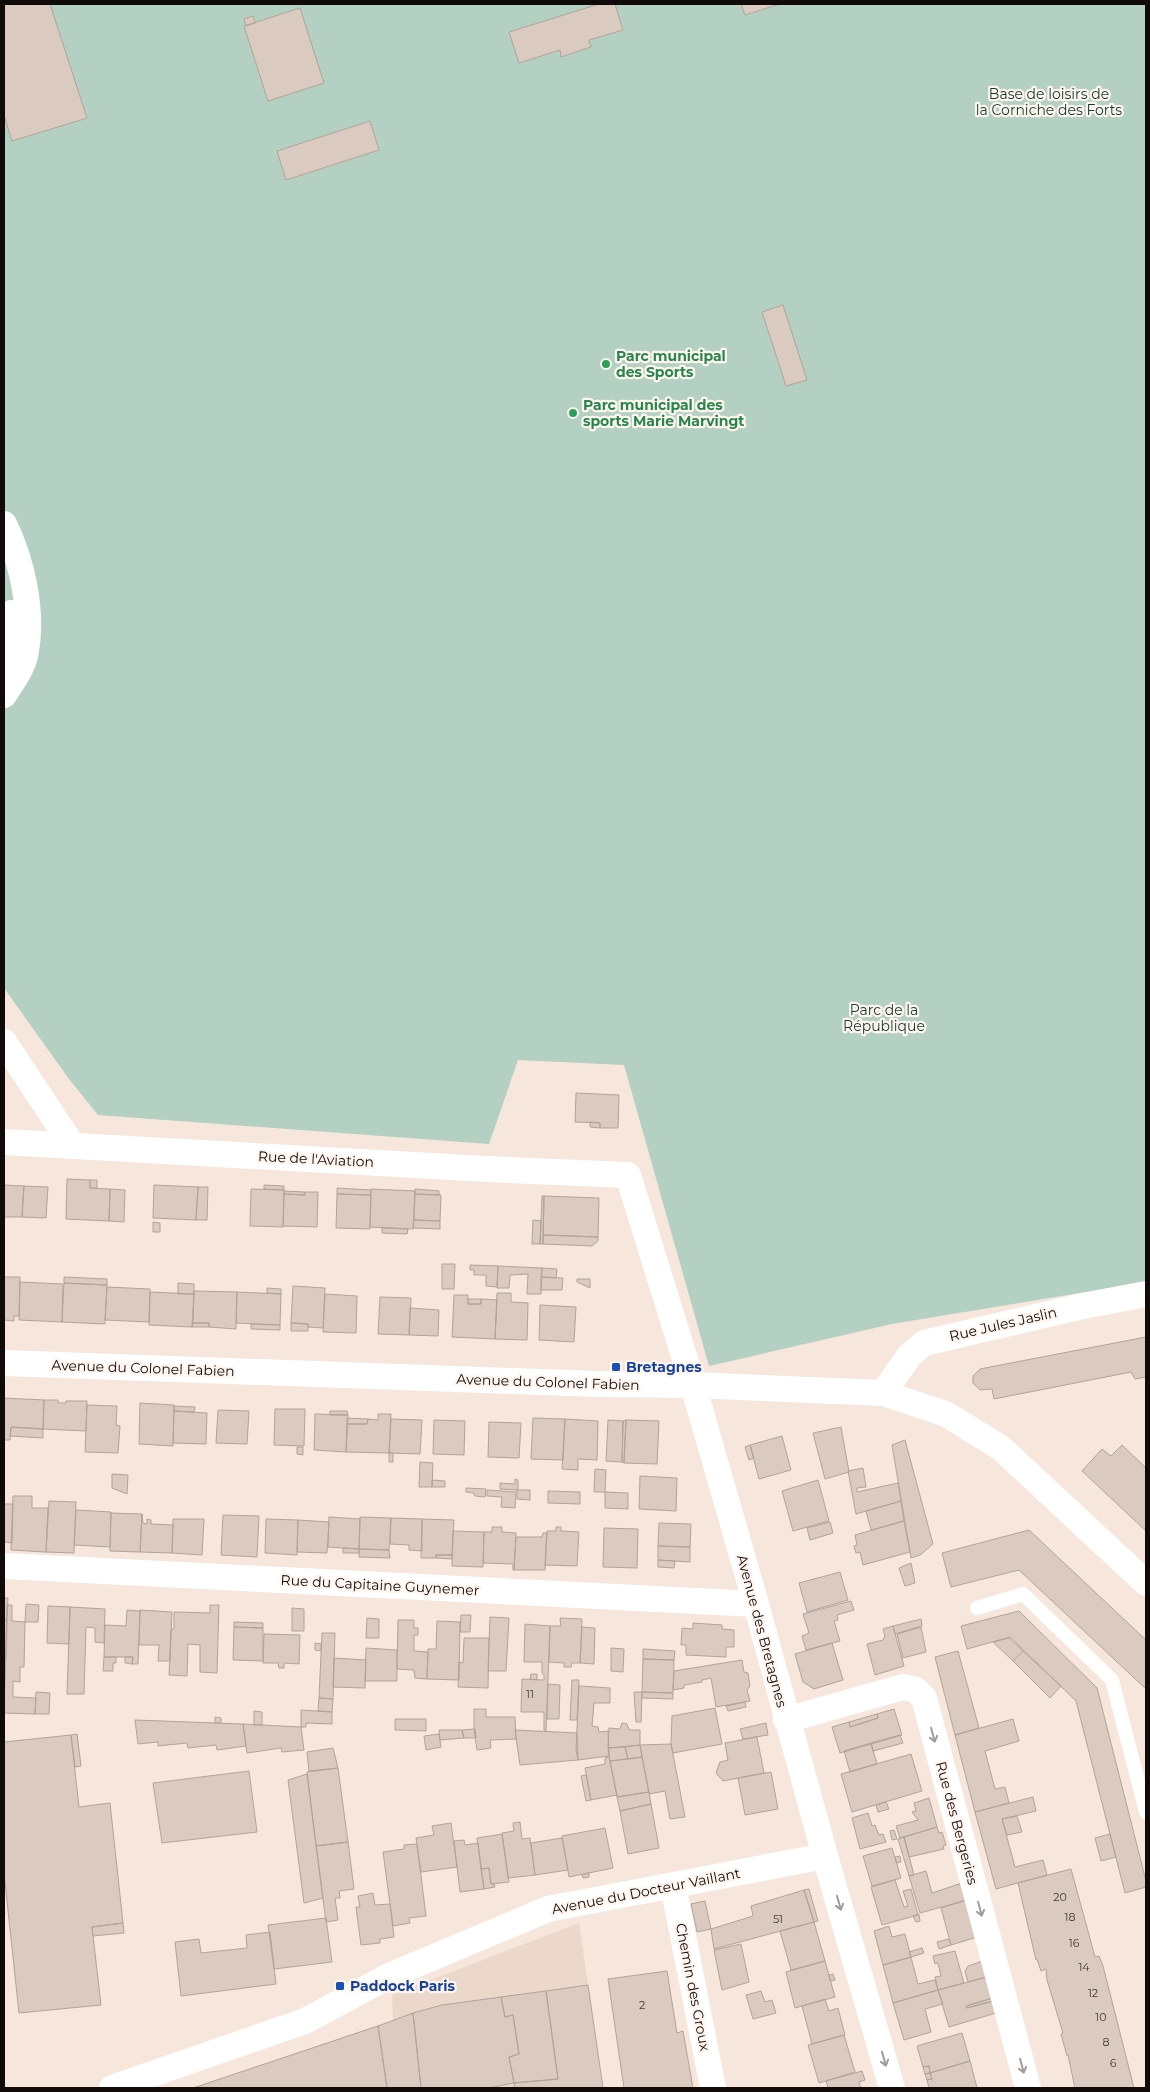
<svg xmlns="http://www.w3.org/2000/svg" width="1150" height="2092" font-family="Montserrat,sans-serif">
  <style>
    .commercial { fill: #ecd7cb }
    .green { fill: #b3d0c2 }
    .building { fill: #dacac0; stroke: #b2a39a }
    .lines { fill: none; stroke-linecap: round; stroke-linejoin: round }
    .service { stroke: #fff; stroke-width: 14 }
    .minor { stroke: #fff; stroke-width: 26 }
    .oneway { stroke: #9f9d9c }
    .leisure-dot { fill: #2e9e5b; stroke: #fff5ef; stroke-width: 2 }
    .transit-dot { fill: #1a4fb4; stroke: #fff5ef; stroke-width: 2 }
    .labels { text-anchor: middle; dominant-baseline: central; stroke-width: 4.5; stroke-linejoin: round; paint-order: stroke }
    .number-label { font-size: 11px; fill: #423b36 }
    .park-label { font-size: 14px; fill: #133b2b; stroke: #fff5ef }
    .leisure-label { font-size: 14px; font-weight: bold; fill: #27864d; stroke: #fff5ef; text-anchor: start }
    .street-label { font-size: 14px; fill: #100b08; stroke: #fff5ef }
    .transit-label { font-size: 14px; font-weight: bold; fill: #164399; stroke: #fff5ef; text-anchor: start }
  </style>
  <rect width="100%" height="100%" fill="#f6e6dc"/>
  <path class="commercial" d="M579,1923L603,2088H193L393,2020L392,1995Z"/>
  <path class="green" d="M4,4H1146V1282L892,1324L709,1366L624,1065L518,1060L489,1144L98,1115L69,1079L4,988Z"/>
  <path class="building" d="M4,4H50L87,118L12,141L4,115Z
    M599,4H615L623,30L589,40L591,47L561,57L560,50L519,63L509,32Z
    M741,4H780L745,15Z
    M300,8L324,83L268,101L244,26Z
    M253,16L255,23L246,26L244,19Z
    M370,121L379,150L286,180L277,151Z
    M783,305L807,380L786,386L762,312Z
    M576,1093L619,1095L618,1128H600V1123L575,1122Z
    M590,1122L600,1123V1128L590,1127Z
    M67,1179L90,1180V1188L110,1189L109,1221L66,1219Z
    M90,1180H97V1188H90Z
    M4,1185L24,1186L22,1217H4Z
    M154,1185L198,1187L196,1220L153,1218Z
    M264,1185L284,1186V1190L264,1189Z
    M24,1186L48,1187L46,1218L22,1217Z
    M198,1187H208L207,1220H196Z
    M337,1188L371,1190V1195L337,1194Z
    M110,1189L125,1190L124,1222L109,1221Z
    M251,1189L284,1190L283,1227L250,1226Z
    M371,1189L415,1191L413,1229L370,1227Z
    M415,1189L439,1191V1195L415,1194Z
    M284,1191L305,1192V1195L284,1194Z
    M305,1192H318L317,1227L283,1226L284,1194L305,1195Z
    M337,1194L371,1195L370,1229L336,1228Z
    M415,1194L441,1195L440,1221L414,1220Z
    M542,1196H544L543,1244H540Z
    M544,1196L599,1198L598,1237L543,1235Z
    M414,1220L440,1221V1229L413,1228Z
    M533,1220L541,1221L540,1244H532Z
    M153,1222L160,1223V1232H153Z
    M382,1228L408,1229L407,1234L382,1233Z
    M543,1235L598,1237V1241L592,1246L543,1244Z
    M442,1264H455L454,1289H442Z
    M470,1265L498,1266L497,1287L486,1286V1275H474V1270H470Z
    M498,1266L542,1268L541,1294H527L528,1274L510,1275L509,1288H497Z
    M542,1268L557,1269L556,1278L541,1277Z
    M4,1277H20L19,1316H14V1321L4,1320Z
    M64,1277L107,1279V1285L64,1283Z
    M541,1277L563,1278L562,1290H541Z
    M577,1279H590V1288L577,1282Z
    M20,1282L63,1284L62,1322L19,1320Z
    M64,1283L107,1285L105,1324L62,1322Z
    M178,1283L194,1284V1294H178Z
    M293,1286L325,1288L323,1328L308,1327V1324L291,1323Z
    M107,1287L150,1289L149,1322L105,1320Z
    M267,1288L281,1289V1294L267,1293Z
    M194,1291L237,1292L236,1329L209,1327V1323H193Z
    M150,1292L194,1294L192,1327L149,1325Z
    M237,1292L281,1294L280,1325L236,1323Z
    M497,1293H511V1302L528,1303L527,1340L495,1339Z
    M325,1294L357,1296L356,1333L323,1332Z
    M454,1295H468V1304H481V1299L497,1300L495,1339L452,1337Z
    M380,1297L411,1298L409,1335L378,1334Z
    M468,1299H481V1304H468Z
    M540,1305L576,1307L574,1342L539,1340Z
    M410,1308L439,1310L438,1336L409,1335Z
    M193,1323H209V1327H192Z
    M291,1323L308,1324V1331H291Z
    M251,1324L280,1325V1330L251,1329Z
    M1146,1337V1377L1135,1379L1131,1372L994,1399L992,1389L980,1390L973,1383V1376L980,1369Z
    M4,1398L44,1400L43,1429L11,1427L10,1440H4Z
    M44,1400H58V1403H66V1401H87L86,1431L43,1429Z
    M140,1403L174,1405L173,1446L139,1444Z
    M87,1405L117,1406L116,1425L120,1426L118,1453L85,1452Z
    M174,1406L195,1407L194,1412L174,1411Z
    M275,1409H305L304,1446L274,1445Z
    M218,1410L249,1411L247,1444L216,1443Z
    M174,1411L207,1413L206,1444L173,1443Z
    M330,1411H347L348,1415H330Z
    M315,1414L348,1415L346,1452L314,1450Z
    M378,1414H391L389,1453L346,1452L347,1424H367L368,1419L378,1420Z
    M347,1418L368,1419L367,1424H347Z
    M533,1418L565,1419L563,1460L531,1459Z
    M391,1419L422,1420L420,1454L389,1453Z
    M565,1419L598,1421L597,1460L578,1459V1470L562,1469Z
    M434,1420L465,1421L464,1455L433,1454Z
    M608,1420L623,1421L622,1462L606,1461Z
    M626,1420L659,1421L657,1464L624,1463Z
    M626,1420L624,1463L622,1462L623,1421Z
    M489,1422L521,1423L519,1458L488,1457Z
    M11,1427L43,1429V1438L10,1436Z
    M841,1427L849,1472L825,1479L813,1433Z
    M782,1436L791,1470L759,1479L750,1445Z
    M905,1440L933,1544L920,1555L911,1558L892,1445Z
    M750,1445L754,1458L749,1460L745,1447Z
    M1122,1445L1146,1468V1531L1082,1471L1102,1449L1111,1456Z
    M297,1447H303V1455L297,1454Z
    M389,1453H393V1462H389Z
    M420,1462L433,1463L432,1487H419Z
    M863,1468L866,1487L857,1488V1492L898,1483L901,1501L856,1514L848,1471Z
    M595,1469L606,1470L605,1492H594Z
    M112,1474L128,1475L127,1494L112,1488Z
    M640,1476L677,1478L676,1511L639,1509Z
    M515,1479L518,1480V1490L500,1489V1483L515,1484Z
    M432,1480L445,1481V1487H432Z
    M818,1480L829,1521L793,1531L782,1491Z
    M466,1488L486,1489L485,1497L475,1496L474,1493L466,1492Z
    M487,1490L516,1492L515,1508L501,1507L502,1497L487,1496Z
    M517,1490H530V1500L517,1499Z
    M548,1491L580,1492V1504L548,1503Z
    M605,1492L628,1493V1509L605,1508Z
    M13,1496H32V1508H48L46,1552L11,1550Z
    M49,1501L76,1502L74,1553L46,1552Z
    M901,1501L904,1521L871,1530L866,1511Z
    M4,1504H13L12,1543L4,1542Z
    M76,1510L111,1512L110,1547L74,1545Z
    M111,1513L142,1514L140,1552L110,1551Z
    M142,1514L143,1523L147,1524V1519L151,1520V1524L173,1525L172,1553L140,1552Z
    M223,1515L259,1516L257,1557L221,1555Z
    M329,1517L360,1519L359,1549L328,1547Z
    M360,1517L391,1518L389,1550L359,1549Z
    M391,1518L422,1519V1551L409,1550V1545L390,1544Z
    M173,1519H204L202,1555L172,1553Z
    M266,1519L298,1520L297,1555L265,1553Z
    M422,1519L454,1520L452,1555H436V1558H421Z
    M298,1520L329,1522L327,1553L297,1552Z
    M904,1521L910,1552L863,1565L860,1552L856,1553L854,1546L857,1545L855,1535Z
    M830,1522L833,1533L810,1540L807,1528Z
    M659,1523L691,1524L690,1547L658,1546Z
    M492,1527H502V1532L516,1533L514,1570H513V1564L483,1563L484,1532H492Z
    M556,1527H561V1531L579,1532L577,1566L545,1565L547,1531H556Z
    M604,1528L638,1529L637,1568L603,1567Z
    M1029,1530L1146,1640V1689L1019,1570L951,1587L942,1553Z
    M453,1531L484,1532L483,1567L452,1566Z
    M543,1533H547L545,1570H514L516,1537H542Z
    M658,1546L690,1547V1562L658,1560Z
    M343,1548L359,1549V1553H343Z
    M359,1549L389,1550L390,1558L359,1557Z
    M436,1555H452V1559L436,1558Z
    M658,1560L675,1561L674,1568L658,1567Z
    M911,1563L915,1583L905,1586L899,1568Z
    M840,1572L848,1600L807,1612L799,1583Z
    M4,1598H8L7,1620H4Z
    M851,1601L854,1610L837,1615L838,1620L834,1621L840,1641L806,1650L802,1636L809,1633L803,1614Z
    M26,1604L39,1605L38,1622H25Z
    M7,1605H12V1621L25,1622L24,1667H20V1682L13,1681V1697L36,1698L35,1714L4,1713Z
    M210,1605H219L217,1673L200,1672V1645L188,1644L187,1676L169,1675L171,1629H174V1612L210,1613Z
    M48,1606L70,1607L69,1644L47,1643Z
    M70,1607L105,1609L104,1643L95,1642V1628L86,1627L84,1694H67Z
    M292,1608L304,1609V1631H292Z
    M127,1610L140,1611L138,1664H132L133,1657H104L105,1625L126,1626Z
    M140,1610L172,1612L170,1661H158L159,1645H139Z
    M1019,1611L1097,1688L1146,1881V1887L1125,1893L1076,1701L1010,1637L967,1649L961,1626Z
    M461,1615H471L470,1632H460Z
    M490,1617L509,1618L506,1671H488Z
    M367,1618L379,1619V1638H366Z
    M560,1618L582,1619L580,1663H572L571,1667H564V1663L549,1662L550,1626H561Z
    M921,1619L922,1626L895,1634L893,1626Z
    M4,1620H7L6,1660H4Z
    M398,1620H414V1628H418V1635H414V1651L428,1652L427,1679L415,1678L414,1670L397,1669Z
    M437,1621L460,1622L459,1680L427,1679L428,1649H436Z
    M234,1622L263,1623V1628L234,1627Z
    M693,1623L722,1625V1629L734,1630V1647H726V1657L686,1655V1645H681L682,1628L693,1629Z
    M525,1624L550,1626L546,1731L544,1730V1712H521L522,1679L544,1680V1675L542,1673V1662H524Z
    M893,1626L904,1666L875,1675L867,1644L883,1640L885,1636L883,1629Z
    M234,1627L263,1628V1661L233,1660Z
    M582,1627L595,1628L594,1664L580,1663Z
    M921,1627L926,1652L903,1658L897,1634Z
    M322,1633H335L333,1699L319,1698Z
    M264,1634L300,1635L299,1664L284,1663V1668H279L278,1663H263Z
    M464,1638H489L488,1688L458,1687L459,1662L463,1663Z
    M1009,1638L1023,1651L1013,1661L993,1642Z
    M315,1643L321,1644V1651L315,1650Z
    M832,1643L843,1680L814,1689L803,1682L795,1654Z
    M366,1648L397,1650V1681H365Z
    M611,1648L624,1649L623,1672L611,1671Z
    M643,1649L675,1651L674,1660L643,1659Z
    M958,1651L979,1728L955,1735L935,1657Z
    M1023,1651L1061,1686L1050,1698L1013,1661Z
    M104,1657H116V1663H113V1671H103Z
    M125,1657H133L132,1664L125,1663Z
    M334,1658L366,1660L365,1688L333,1687Z
    M643,1659L674,1660L673,1693L642,1692Z
    M742,1660L744,1672L748,1673L750,1686L747,1690L750,1701L716,1707L711,1678L702,1680V1682L684,1685V1688L673,1690L674,1671Z
    M4,1664H5L4,1707Z
    M531,1674H537V1680L530,1679Z
    M572,1680H579L577,1720H570Z
    M548,1684L560,1685L559,1719H547Z
    M579,1686L610,1688V1703H594L592,1726L598,1727L599,1732L608,1731L609,1756L578,1760L576,1750Z
    M36,1692L50,1693L49,1714H35Z
    M634,1692H642L641,1722H636Z
    M642,1692L673,1693V1699L642,1698Z
    M319,1698L333,1699L332,1712L318,1711Z
    M745,1702L746,1707L728,1711L726,1706Z
    M715,1708L722,1744L673,1753L671,1744L672,1716Z
    M474,1709H486V1717H515L516,1739L490,1740L491,1748L477,1750L474,1729Z
    M894,1709L902,1735L840,1753L832,1727L849,1722L850,1727L878,1718L877,1714Z
    M301,1710L332,1712V1724L306,1723V1727H301Z
    M254,1711L262,1712V1725H254Z
    M877,1714L878,1718L850,1727L849,1722Z
    M215,1717L221,1718V1723H215Z
    M395,1719H426V1731L395,1730Z
    M1013,1719L1019,1741L985,1751L995,1789L1005,1787L1009,1803L975,1812L955,1735Z
    M135,1720L243,1724L246,1746L217,1750L216,1745L188,1748L187,1743L158,1746V1742L138,1744Z
    M622,1723L627,1724L629,1730H640V1745L608,1748L609,1728L620,1729Z
    M766,1723L768,1735L743,1739L740,1729Z
    M243,1724L301,1727L304,1750L282,1752L281,1748L247,1753Z
    M475,1729L476,1738H464L462,1730Z
    M439,1730H462L464,1738L440,1740Z
    M515,1730L577,1733L578,1760L520,1765Z
    M77,1734L81,1766L75,1767L71,1735Z
    M439,1734L441,1747L426,1750L424,1736Z
    M71,1735L79,1807L110,1803L123,1923L92,1927L101,2005L19,2013L4,1873V1742Z
    M900,1735L903,1743L873,1751L871,1743Z
    M757,1737L764,1773L723,1781L716,1773L720,1762L728,1760L725,1743Z
    M871,1743L877,1764L850,1772L844,1751Z
    M671,1744L685,1817L670,1819L665,1791L649,1794L640,1745Z
    M640,1745L642,1757L628,1759L625,1747Z
    M625,1747L628,1759L610,1761L608,1748Z
    M333,1748L338,1768L309,1771L307,1752Z
    M911,1754L922,1791L852,1812L841,1774Z
    M609,1757L617,1795L591,1800L585,1768L605,1764V1758Z
    M642,1757L649,1792L617,1797L610,1761Z
    M338,1768L348,1842L316,1846L307,1772Z
    M249,1771L257,1832L162,1843L153,1783Z
    M771,1772L778,1809L745,1815L738,1778Z
    M307,1774L323,1898L304,1903L288,1780Z
    M586,1775L591,1800L586,1801L581,1776Z
    M649,1792L651,1804L620,1811L617,1797Z
    M1033,1797L1036,1811L1002,1819L1015,1867L1043,1860L1047,1875L996,1889L975,1812Z
    M929,1798L937,1827L900,1838L896,1826L918,1820L912,1812L916,1811L914,1803Z
    M886,1802L889,1809L878,1812L876,1805Z
    M651,1804L659,1848L628,1854L620,1811Z
    M868,1813L872,1826L875,1825L879,1835L883,1834L886,1842L860,1849L852,1818Z
    M1017,1816L1022,1832L1007,1835L1002,1819Z
    M520,1822L522,1839L530,1838L535,1875L508,1878L502,1833L514,1831L513,1823Z
    M451,1823L457,1867L421,1872L416,1838L434,1835L432,1826Z
    M937,1827L939,1833L942,1832L946,1845L943,1846L944,1849L909,1857L904,1837Z
    M605,1828L613,1868L569,1877L562,1836Z
    M894,1830L897,1839L892,1840L890,1831Z
    M502,1834L509,1882L491,1884L489,1868L481,1869L477,1838Z
    M1110,1834L1116,1857L1101,1861L1095,1838Z
    M904,1837L914,1875L909,1876L898,1839Z
    M562,1838L568,1870L535,1875L531,1843Z
    M464,1840L465,1845L478,1843L484,1889L460,1892L454,1841Z
    M348,1842L354,1889L339,1891L340,1898H335L338,1920L326,1922L316,1846Z
    M417,1844L426,1916L409,1918L410,1923L393,1926L383,1852L404,1849V1845Z
    M892,1848L901,1878L872,1886L863,1856Z
    M900,1856L901,1862L897,1863L895,1857Z
    M489,1868L491,1884H494L495,1887L484,1889L481,1869Z
    M1071,1869L1095,1957L1099,1956L1103,1966L1134,2088H1075L1068,2055L1067,2056L1061,2034L1063,2033L1047,1980L1046,1969L1041,1971L1037,1959L1036,1960L1018,1883Z
    M926,1871L932,1893L962,1883L967,1900L920,1913L909,1876Z
    M589,1873V1877L583,1878L582,1875Z
    M895,1880L904,1907L908,1906L903,1891L911,1889L918,1915L882,1925L871,1887Z
    M809,1889L818,1921L814,1922L804,1890Z
    M804,1890L814,1922L714,1949L711,1929L753,1916L751,1906Z
    M373,1893L375,1905L390,1904L394,1937L380,1939V1943L361,1945L356,1907H360L358,1896Z
    M967,1900L977,1937L951,1945L941,1908Z
    M705,1901L711,1929L697,1932L691,1904Z
    M919,1914L920,1921L916,1922L913,1916Z
    M326,1918L332,1962L274,1969L268,1925Z
    M814,1922L825,1961L791,1970L780,1931Z
    M123,1923L124,1933L93,1936L92,1927Z
    M889,1926L892,1937L905,1934L911,1957L883,1965L874,1931Z
    M270,1932L276,1984L181,1996L175,1942L199,1939L201,1953L247,1948L246,1935Z
    M949,1939L951,1945L939,1949L937,1942Z
    M741,1944L749,1982L722,1990L714,1950Z
    M922,1948L924,1953L911,1957L909,1952Z
    M955,1951L964,1983L938,1990L935,1977L941,1976L938,1963L935,1964L933,1956Z
    M911,1957L918,1984L935,1980L938,1990L893,2003L883,1965Z
    M825,1961L835,1997L795,2008L786,1972Z
    M983,1961L987,1977L968,1982L965,1971L968,1966Z
    M667,1971L677,2033L683,2031L693,2088H624L608,1979Z
    M833,1974L835,1980L830,1981L829,1975Z
    M987,1977L993,1998L966,2006L967,2008L993,2001L996,2013L949,2027L938,1990Z
    M588,1985L603,2088H515L514,2083L558,2079L546,1991Z
    M938,1990L943,2004L925,2009L931,2032L904,2040L893,2003Z
    M546,1991L558,2079L514,2083L509,2057L519,2054L513,2015L505,2017L501,1997Z
    M761,1991L765,2002L772,2000L776,2013L753,2019L746,1995Z
    M501,1997L505,2017L513,2015L519,2054L509,2057L514,2083L488,2088H421L413,2013L442,2005Z
    M993,1998V2001L967,2008L966,2006Z
    M825,1999L829,2011L838,2008L845,2035L812,2044L802,2006Z
    M413,2013L421,2088H387L378,2026Z
    M378,2026L387,2088H193Z
    M962,2033L970,2061L930,2073L929,2066L923,2067L917,2046Z
    M844,2035L855,2072L819,2083L808,2045Z
    M970,2061L977,2088H929L927,2080L932,2079L930,2073Z
    M929,2066L930,2073L925,2074L923,2067Z
    M862,2071L865,2080L859,2082L861,2088H828L826,2081Z
    M930,2073L932,2079L927,2080L925,2074Z"/>
  <g class="lines">
    <path class="service" d="M977,1608L1023,1594L1112,1680L1146,1812"/>
    <path class="minor" d="M4,524C22,561 33,610 26,651C24,667 12,682 4,695
      M4,661L14,628L12,613
      M4,1042L72,1145
      M4,1142L486,1169L628,1175L693,1385L756,1604L825,1856L892,2088
      M4,1363L598,1384L693,1385L883,1393L946,1414L1001,1448L1146,1583
      M883,1393L909,1356L924,1343L1083,1306L1146,1294
      M4,1566L756,1604
      M786,1720L903,1687L916,1690L924,1698L1028,2088
      M673,1885L713,2088
      M112,2088L305,2021L389,1976L548,1909L825,1856"/>
  </g>
  <defs><path id="oneway-shaft" d="M-6 0H5M1.5-3L5.5 0L1.5 3" fill="none" stroke-width="1.6" stroke-linecap="round" stroke-linejoin="round" transform="scale(1.25)"/></defs>
  <g class="oneway">
    <use href="#oneway-shaft" transform="translate(933 1735) rotate(75)"/>
    <use href="#oneway-shaft" transform="translate(839 1903) rotate(74)"/>
    <use href="#oneway-shaft" transform="translate(980 1909) rotate(75)"/>
    <use href="#oneway-shaft" transform="translate(884 2059) rotate(74)"/>
    <use href="#oneway-shaft" transform="translate(1022 2066) rotate(75)"/>
  </g>
  <g class="leisure-dot">
    <circle cx="606" cy="364" r="5"/>
    <circle cx="573" cy="413" r="5"/>
  </g>
  <g class="transit-dot">
    <rect x="611" y="1362" width="10" height="10" rx="2.5"/>
    <rect x="335" y="1981" width="10" height="10" rx="2.5"/>
  </g>
  <g class="labels">
    <g class="number-label">
      <text x="530" y="1694">11</text>
      <text x="1060" y="1897">20</text>
      <text x="1070" y="1917">18</text>
      <text x="778" y="1919">51</text>
      <text x="1074" y="1943">16</text>
      <text x="1084" y="1967">14</text>
      <text x="1093" y="1993">12</text>
      <text x="642" y="2005">2</text>
      <text x="1101" y="2017">10</text>
      <text x="1106" y="2042">8</text>
      <text x="1113" y="2063">6</text>
    </g>
    <g class="park-label">
      <text x="1049" y="94">Base de loisirs de<tspan x="1049" dy="16">la Corniche des Forts</tspan></text>
      <text x="884" y="1010">Parc de la<tspan x="884" dy="16">République</tspan></text>
    </g>
    <g class="leisure-label">
      <text x="616" y="356">Parc municipal<tspan x="616" dy="16">des Sports</tspan></text>
      <text x="583" y="405">Parc municipal des<tspan x="583" dy="16">sports Marie Marvingt</tspan></text>
    </g>
    <g class="street-label">
      <text transform="translate(316 1159) rotate(3)">Rue de l'Aviation</text>
      <text transform="translate(1003 1324) rotate(-13)">Rue Jules Jaslin</text>
      <text transform="translate(143 1368) rotate(2)">Avenue du Colonel Fabien</text>
      <text transform="translate(548 1382) rotate(2)">Avenue du Colonel Fabien</text>
      <text transform="translate(380 1585) rotate(3)">Rue du Capitaine Guynemer</text>
      <text transform="translate(762 1631) rotate(75)">Avenue des Bretagnes</text>
      <text transform="translate(957 1823) rotate(75)">Rue des Bergeries</text>
      <text transform="translate(646 1891) rotate(-11)">Avenue du Docteur Vaillant</text>
      <text transform="translate(693 1987) rotate(79)">Chemin des Groux</text>
    </g>
    <g class="transit-label">
      <text x="626" y="1367">Bretagnes</text>
      <text x="350" y="1986">Paddock Paris</text>
    </g>
  </g>
  <rect width="1150" height="2092" fill="none" stroke="#100b08" stroke-width="10"/>
</svg>
